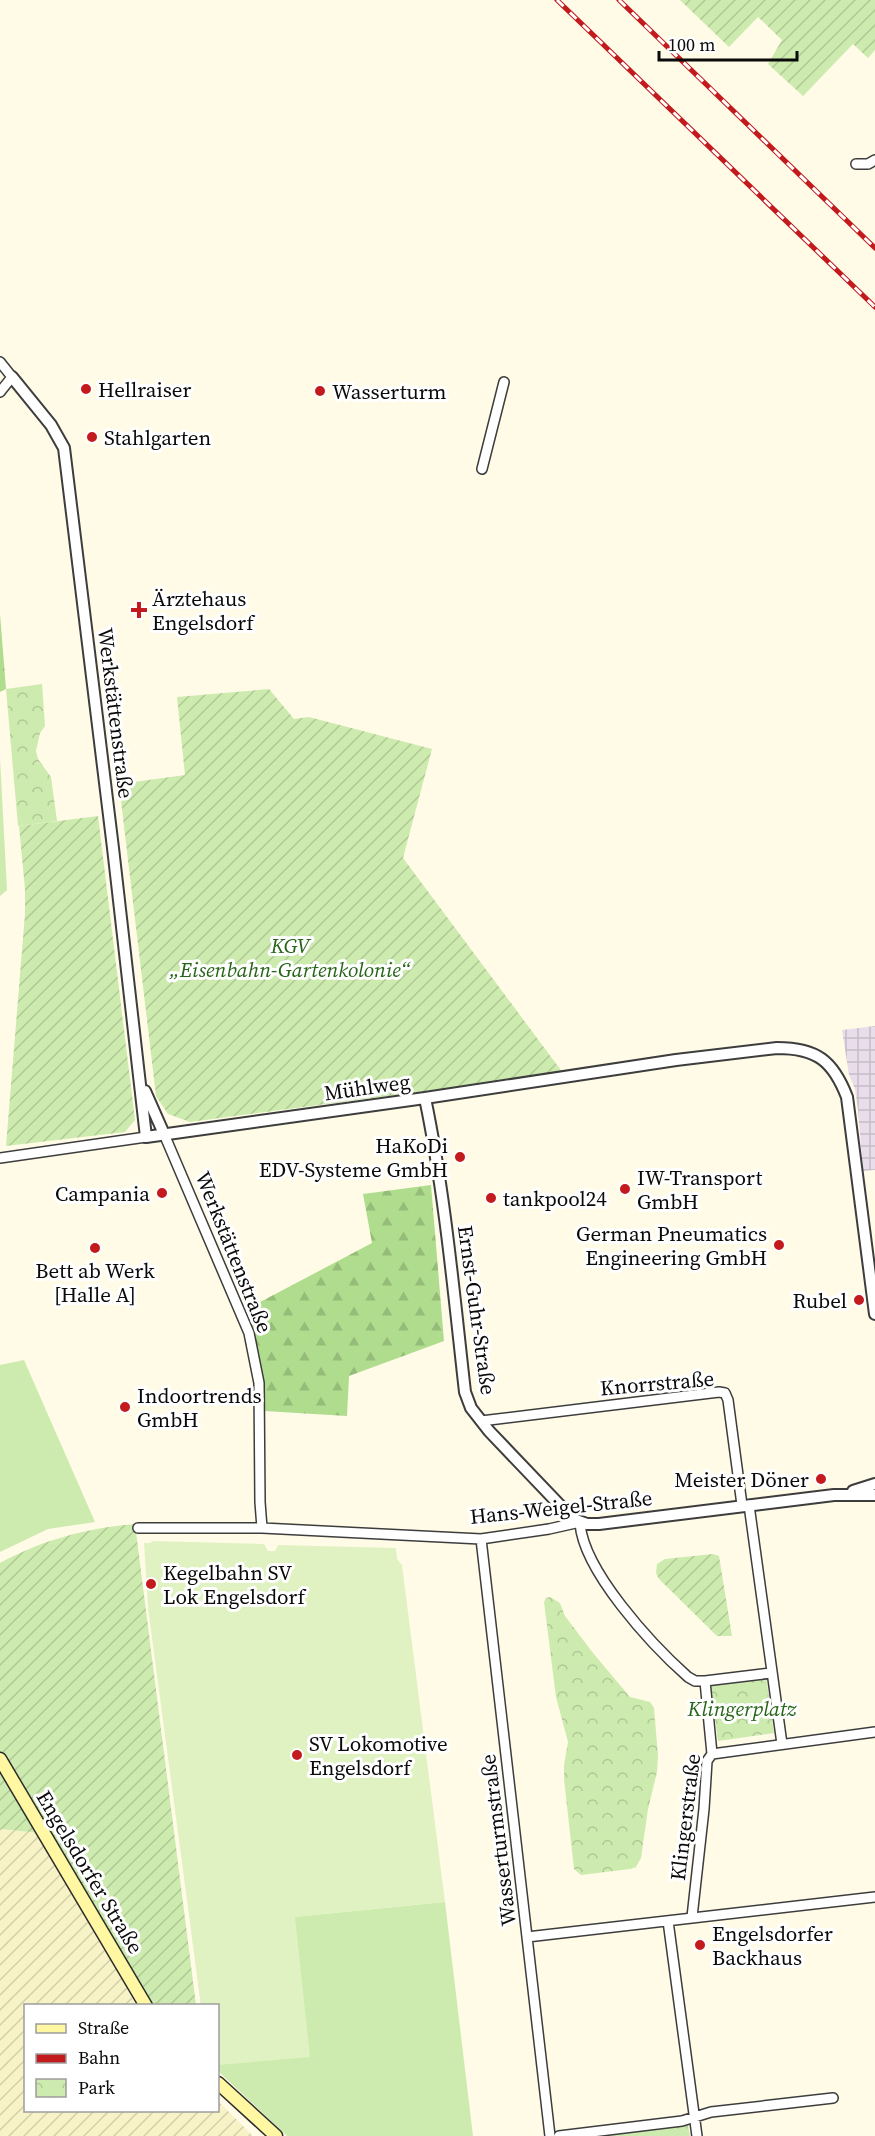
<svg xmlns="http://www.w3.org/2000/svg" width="875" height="2136" font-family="'Source Serif 4',serif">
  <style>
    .industrial { fill: url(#industrial-grid) }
    .farmland { fill: url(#farmland-furrows) }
    .grass { fill: #cdebaf }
    .forest { fill: url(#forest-firs) }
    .park { fill: url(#park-crowns) }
    .garden { fill: url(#garden-furrows) }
    .pitch { fill: #e0f2c2 }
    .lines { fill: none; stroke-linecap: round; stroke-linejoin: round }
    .minor-casing { stroke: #3d3d3d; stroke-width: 12 }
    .tertiary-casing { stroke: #3d3d3d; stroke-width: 14 }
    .secondary-casing { stroke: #2c2c2c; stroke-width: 15 }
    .minor { stroke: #fff; stroke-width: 9 }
    .tertiary { stroke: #fff; stroke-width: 10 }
    .secondary { stroke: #fff7a2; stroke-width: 12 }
    .rail-casing { stroke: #c31a1e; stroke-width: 5 }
    .rail { stroke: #fff; stroke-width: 3; stroke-dasharray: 9; stroke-linecap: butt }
    .poi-dot { fill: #c31a1e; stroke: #fff; stroke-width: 2 }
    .labels { text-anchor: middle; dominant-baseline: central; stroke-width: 6; stroke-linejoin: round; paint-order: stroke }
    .poi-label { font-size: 21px; fill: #0a0a0a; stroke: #fff; text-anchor: start }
    .street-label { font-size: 21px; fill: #0a0a0a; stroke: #fff }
    .park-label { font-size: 21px; font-style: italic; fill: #266517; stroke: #fff }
  </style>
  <defs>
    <pattern id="industrial-grid" width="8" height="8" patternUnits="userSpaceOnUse" patternTransform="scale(1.5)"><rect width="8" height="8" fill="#e9ddeb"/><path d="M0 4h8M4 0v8" fill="none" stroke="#c6bcc8"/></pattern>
    <pattern id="farmland-furrows" width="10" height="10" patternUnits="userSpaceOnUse" patternTransform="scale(1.5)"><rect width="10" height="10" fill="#f7f3c6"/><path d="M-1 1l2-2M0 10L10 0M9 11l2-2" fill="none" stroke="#d2cfa9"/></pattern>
    <pattern id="forest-firs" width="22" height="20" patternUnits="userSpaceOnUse" patternTransform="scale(1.5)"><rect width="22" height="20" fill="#afdd8d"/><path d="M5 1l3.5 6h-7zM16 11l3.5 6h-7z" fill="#95bc78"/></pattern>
    <pattern id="park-crowns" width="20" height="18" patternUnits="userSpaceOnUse" patternTransform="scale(1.5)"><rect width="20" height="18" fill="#cdebaf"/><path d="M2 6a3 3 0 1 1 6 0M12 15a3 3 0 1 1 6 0" fill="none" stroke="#afc895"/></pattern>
    <pattern id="garden-furrows" width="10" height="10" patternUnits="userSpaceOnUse" patternTransform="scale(1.5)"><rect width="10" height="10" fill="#cdebaf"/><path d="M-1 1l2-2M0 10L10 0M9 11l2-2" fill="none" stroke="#afc895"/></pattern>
  </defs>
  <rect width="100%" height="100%" fill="#fffbe7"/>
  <path class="industrial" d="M875,1026V1170L863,1171L858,1110L855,1089L849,1075L842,1030Z"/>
  <path class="farmland" d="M0,1829L40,1833L136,2005L26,2006V2110H218V2101L253,2136H0Z"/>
  <path class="grass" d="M0,758L7,890L0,896Z
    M24,1360L95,1522L48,1529L0,1552V1365Z
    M445,1902L473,2136H287L218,2071V2006L201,2005L191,1927Z"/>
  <path class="forest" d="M0,614L6,689L0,692Z
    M431,1185L444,1341L349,1376L347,1416L264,1411C262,1374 259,1344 247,1309L372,1243L363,1194Z"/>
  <path class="park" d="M42,684L45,726L40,733L36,751L38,759L51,777L57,821L18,826L6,689Z
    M550,1597L560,1603L565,1616L593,1653L630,1697L650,1702L654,1708L658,1756L657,1772L648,1809L641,1858L636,1867L630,1869L581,1875L574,1869L564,1779V1765L568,1742L556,1697L544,1602L546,1598Z
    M766,1676L774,1733L718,1741L710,1684Z
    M688,2125L690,2136H595Z"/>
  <path class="garden" d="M680,0H875V50L868,58L853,44L803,96L768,64L782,40L758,17L729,47Z
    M269,689L294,719L309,717L432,749L403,858L563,1073L190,1122L168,1114L156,1096L119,784L185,775L177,697Z
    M98,816L135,1120L125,1132L6,1146L25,914V889L19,826Z
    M135,1524L196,2005H153L51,1834L0,1829V1563C42,1540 87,1528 135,1524Z
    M713,1554L719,1556L732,1636H717L659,1579L656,1573L657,1564L665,1559Z"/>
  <path class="pitch" d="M152,1541L264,1544L268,1551H275L278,1545L396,1548L397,1559L402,1565L445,1902L295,1917L310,2057L218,2065V2006L201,2005L148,1608L144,1543H151Z"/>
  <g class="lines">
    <g class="minor-casing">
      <path id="minor" d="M856,164H868L875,160
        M0,362L12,377L0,392
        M482,469L504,382
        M164,1134L249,1333L259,1383L260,1502L262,1528
        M0,1158L146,1137
        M481,1421L719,1392L725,1393L728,1400L742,1505
        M749,1505L782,1744
        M138,1528H262L481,1539L549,1529L580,1522C582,1570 653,1646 688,1677L695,1681H705L712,1754L707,1761L704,1809L692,1917
        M481,1539L550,2136
        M705,1681L771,1673
        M712,1754L875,1732
        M668,1921L697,2136
        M527,1937L875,1897
        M559,2136L682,2121L711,2112L833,2098"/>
    </g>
    <g class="tertiary-casing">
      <path id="tertiary" d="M12,377L51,425L64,448L113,848L146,1137L425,1098L676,1060L777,1048C817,1048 833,1061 847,1097L875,1314
        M145,1091L164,1134
        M425,1098C445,1194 454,1295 465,1392L471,1408L489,1431L573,1519L587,1524H599L834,1495H875
        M853,1491L875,1484"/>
    </g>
    <g class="secondary-casing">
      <path id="secondary" d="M0,1759L146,2006
        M218,2083L276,2136"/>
    </g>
    <use href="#minor" class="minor"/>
    <use href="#tertiary" class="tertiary"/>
    <use href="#secondary" class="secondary"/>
    <g class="rail-casing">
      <path id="rail" d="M557,0L875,307
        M619,0L875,248"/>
    </g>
    <use href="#rail" class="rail"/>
  </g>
  <g class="poi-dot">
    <circle cx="86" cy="389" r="6"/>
    <circle cx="320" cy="391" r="6"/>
    <circle cx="92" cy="437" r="6"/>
    <path d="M136 601h6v6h6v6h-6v6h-6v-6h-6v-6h6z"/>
    <circle cx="460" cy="1157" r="6"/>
    <circle cx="625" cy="1189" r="6"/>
    <circle cx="162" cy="1193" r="6"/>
    <circle cx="491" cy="1198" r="6"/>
    <circle cx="779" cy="1245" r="6"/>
    <circle cx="95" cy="1248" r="6"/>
    <circle cx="859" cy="1300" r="6"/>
    <circle cx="125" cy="1407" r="6"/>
    <circle cx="821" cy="1479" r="6"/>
    <circle cx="151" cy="1584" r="6"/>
    <circle cx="297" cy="1755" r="6"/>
    <circle cx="700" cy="1945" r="6"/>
  </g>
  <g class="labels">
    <g class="poi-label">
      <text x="98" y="389">Hellraiser</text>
      <text x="332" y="391">Wasserturm</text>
      <text x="104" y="437">Stahlgarten</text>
      <text x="152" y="598">Ärztehaus<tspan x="152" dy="24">Engelsdorf</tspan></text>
      <text x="448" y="1145" text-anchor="end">HaKoDi<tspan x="448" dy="24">EDV-Systeme GmbH</tspan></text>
      <text x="637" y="1177">IW-Transport<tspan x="637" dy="24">GmbH</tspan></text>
      <text x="150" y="1193" text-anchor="end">Campania</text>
      <text x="503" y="1198">tankpool24</text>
      <text x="767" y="1233" text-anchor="end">German Pneumatics<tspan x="767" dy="24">Engineering GmbH</tspan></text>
      <text x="95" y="1270" text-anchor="middle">Bett ab Werk<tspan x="95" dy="24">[Halle A]</tspan></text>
      <text x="847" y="1300" text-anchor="end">Rubel</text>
      <text x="137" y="1395">Indoortrends<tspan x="137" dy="24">GmbH</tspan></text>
      <text x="809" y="1479" text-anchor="end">Meister Döner</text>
      <text x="163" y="1572">Kegelbahn SV<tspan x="163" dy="24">Lok Engelsdorf</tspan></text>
      <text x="309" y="1743">SV Lokomotive<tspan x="309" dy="24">Engelsdorf</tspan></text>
      <text x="712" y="1933">Engelsdorfer<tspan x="712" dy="24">Backhaus</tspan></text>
    </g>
    <g class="street-label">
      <text transform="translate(116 713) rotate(83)">Werkstättenstraße</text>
      <text transform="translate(367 1087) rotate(-8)">Mühlweg</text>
      <text transform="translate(234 1252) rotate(68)">Werkstättenstraße</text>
      <text transform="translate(477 1310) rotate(82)">Ernst-Guhr-Straße</text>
      <text transform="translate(657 1383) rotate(-5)">Knorrstraße</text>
      <text transform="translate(561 1507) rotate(-6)">Hans-Weigel-Straße</text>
      <text transform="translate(685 1817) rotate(-83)">Klingerstraße</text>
      <text transform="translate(498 1840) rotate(-97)">Wasserturmstraße</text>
      <text transform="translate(90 1872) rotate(59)">Engelsdorfer Straße</text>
    </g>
    <g class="park-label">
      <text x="290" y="945">KGV<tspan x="290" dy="24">„Eisenbahn-Gartenkolonie“</tspan></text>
      <text x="742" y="1708">Klingerplatz</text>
    </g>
  </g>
  <rect x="24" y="2004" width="195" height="108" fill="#ffffff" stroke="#9d9d9d" stroke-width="1.5"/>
  <rect x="36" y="2024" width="30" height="9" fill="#fff7a2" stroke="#9d9d9d" stroke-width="1.5"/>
  <text x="78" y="2034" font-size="18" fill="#0a0a0a">Straße</text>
  <rect x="36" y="2054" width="30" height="9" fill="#c31a1e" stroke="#9d9d9d" stroke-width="1.5"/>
  <text x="78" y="2064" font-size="18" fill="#0a0a0a">Bahn</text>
  <rect x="36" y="2079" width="30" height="18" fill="url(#park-crowns)" stroke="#9d9d9d" stroke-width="1.5"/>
  <text x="78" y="2094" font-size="18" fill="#0a0a0a">Park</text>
  <path d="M659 51v9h138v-9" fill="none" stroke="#0a0a0a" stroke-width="3"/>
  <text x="668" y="51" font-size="18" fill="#0a0a0a" stroke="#ffffff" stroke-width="4.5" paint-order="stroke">100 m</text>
</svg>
